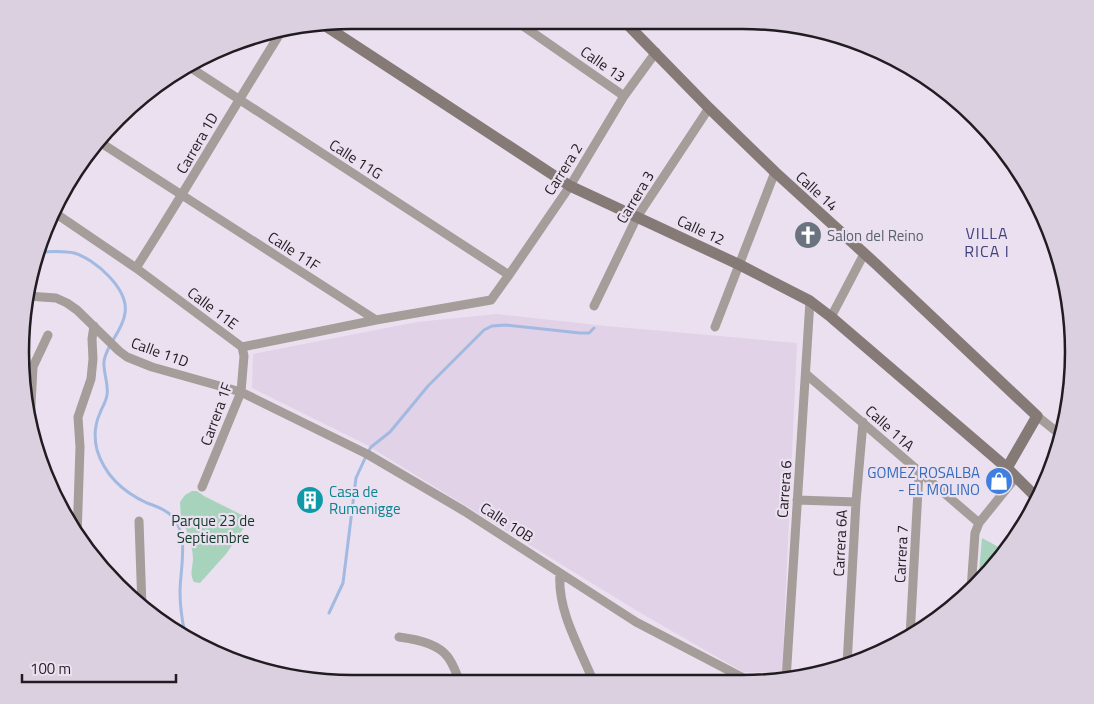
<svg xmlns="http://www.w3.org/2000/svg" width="1094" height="704" font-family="'Titillium Web',sans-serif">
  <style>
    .built { fill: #e1d2e7 }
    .green { fill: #a7d3bd }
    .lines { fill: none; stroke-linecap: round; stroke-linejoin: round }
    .stream { stroke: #a2b9e1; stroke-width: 3 }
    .street { stroke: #a49d99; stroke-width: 9 }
    .secondary { stroke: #857a75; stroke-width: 11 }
    .labels { text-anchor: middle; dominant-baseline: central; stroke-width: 4.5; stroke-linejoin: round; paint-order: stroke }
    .street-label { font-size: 15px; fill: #201c21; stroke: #eae0ef }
    .worship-label { font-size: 15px; fill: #5b616d; stroke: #eae0ef; text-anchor: start }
    .shop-label { font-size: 15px; fill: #366cbe; stroke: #eae0ef; text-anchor: end }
    .culture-label { font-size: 15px; fill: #0d838f; stroke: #eae0ef; text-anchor: start }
    .park-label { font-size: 15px; fill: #103a29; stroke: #eae0ef }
    .neighbourhood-label { font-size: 16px; letter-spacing: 1px; fill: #43417e; stroke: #eae0ef }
    .rim { fill: none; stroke: #201c21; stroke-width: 2.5 }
  </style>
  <rect width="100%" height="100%" fill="#eae0ef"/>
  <path class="built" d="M497,314L606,326L797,343L782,673L743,672L639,612L365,444L252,388L253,354L417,322Z"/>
  <path class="green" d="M192,491H197L204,496L250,519L226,554L200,583L194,582C189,573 193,568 193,558C193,549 187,527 181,520L180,502L185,495Z
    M982,538L1006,551L992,571L978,584Z"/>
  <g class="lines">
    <path class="stream" d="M36,252C49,252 62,250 74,253C95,259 129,289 125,313C123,331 107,343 104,361C103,373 109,384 107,395C106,402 102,407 100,413C95,424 94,438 97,450C105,476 123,492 147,503C156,506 168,511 174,518C189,538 180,570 180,592C180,607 182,620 185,634
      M329,613L343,583L356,478L367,454L371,447L390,432L428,386L484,330L492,326L506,325L580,333H589L594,328"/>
    <path class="street" d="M516,21L624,96
      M188,66L509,275
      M98,141L376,320L491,300L509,275L570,186L624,96L656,52
      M55,213L136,268L242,347L376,320
      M136,268C186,190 232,110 281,32
      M27,296L56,298L67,303L77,310L119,351L127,357L152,367L241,392L367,454L464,511L636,622L753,683
      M594,306L637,217L709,108
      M831,317L864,254
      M715,327L775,172
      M31,371L48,335
      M806,374L979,523
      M1037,416L1062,436
      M30,424L33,367
      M202,487L241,392L244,356L242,347
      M797,500L856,502
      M139,521L142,607
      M77,538L80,447L78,417L91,379L93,359L92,339L94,326
      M560,573C557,611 580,648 594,683
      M971,590L975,533L979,523L1016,477
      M399,637C415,639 437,643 447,656C453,663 456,673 460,682
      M910,637L919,472
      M847,665L856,502L863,422
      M786,680L810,301"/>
    <path class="secondary" d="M625,22L709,108L775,172L877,265L1037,416L1007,468
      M324,25L570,186L740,265L810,301L831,317L1007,468L1038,499"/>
  </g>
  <defs>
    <g id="church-disc" transform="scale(1.4375)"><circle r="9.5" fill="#6b7280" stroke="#eae0ef"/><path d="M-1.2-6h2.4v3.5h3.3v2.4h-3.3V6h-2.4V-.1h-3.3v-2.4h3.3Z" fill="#fff"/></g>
    <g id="shop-disc" transform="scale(1.4375)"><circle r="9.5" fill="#3f7fe0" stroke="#eae0ef"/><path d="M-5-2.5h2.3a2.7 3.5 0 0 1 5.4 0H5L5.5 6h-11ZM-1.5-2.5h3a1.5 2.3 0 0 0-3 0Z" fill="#fff"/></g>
    <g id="building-disc" transform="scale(1.4375)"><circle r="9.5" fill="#0f9aa8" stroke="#eae0ef"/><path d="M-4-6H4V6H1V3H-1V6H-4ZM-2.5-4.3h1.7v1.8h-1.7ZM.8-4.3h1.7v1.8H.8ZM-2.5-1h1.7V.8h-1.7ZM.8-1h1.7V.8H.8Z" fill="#fff"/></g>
  </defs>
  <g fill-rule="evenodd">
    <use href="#church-disc" x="808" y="235"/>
    <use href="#shop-disc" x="999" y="481"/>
    <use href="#building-disc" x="310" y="500"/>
  </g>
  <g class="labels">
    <g class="street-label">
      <text transform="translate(603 64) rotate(35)">Calle 13</text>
      <text transform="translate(197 143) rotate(-60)">Carrera 1D</text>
      <text transform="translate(356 159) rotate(33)">Calle 11G</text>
      <text transform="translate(563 169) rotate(-58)">Carrera 2</text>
      <text transform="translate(817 191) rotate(42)">Calle 14</text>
      <text transform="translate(635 197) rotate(-59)">Carrera 3</text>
      <text transform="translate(701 230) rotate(25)">Calle 12</text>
      <text transform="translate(294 251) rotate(33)">Calle 11F</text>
      <text transform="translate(213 308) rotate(37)">Calle 11E</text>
      <text transform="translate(160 352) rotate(20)">Calle 11D</text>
      <text transform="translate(216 414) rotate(-70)">Carrera 1F</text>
      <text transform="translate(890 428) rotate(42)">Calle 11A</text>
      <text transform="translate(784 489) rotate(-86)">Carrera 6</text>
      <text transform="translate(507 522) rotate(33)">Calle 10B</text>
      <text transform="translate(840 543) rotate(-87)">Carrera 6A</text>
      <text transform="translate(901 554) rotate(-87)">Carrera 7</text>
    </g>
    <g class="worship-label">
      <text x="827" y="235">Salon del Reino</text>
    </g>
    <g class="shop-label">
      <text x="980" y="472">GOMEZ ROSALBA<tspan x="980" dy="17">- EL MOLINO</tspan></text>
    </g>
    <g class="culture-label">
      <text x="329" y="491">Casa de<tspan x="329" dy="17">Rumenigge</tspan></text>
    </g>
    <g class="park-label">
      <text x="213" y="520">Parque 23 de<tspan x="213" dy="17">Septiembre</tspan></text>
    </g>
    <g class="neighbourhood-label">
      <text x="987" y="233">VILLA<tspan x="987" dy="18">RICA I</tspan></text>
    </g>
  </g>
  <path d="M0 0H1094V704H0ZM352 29H742A323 323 0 0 1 1065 352V352A323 323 0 0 1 742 675H352A323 323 0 0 1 29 352V352A323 323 0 0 1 352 29Z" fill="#dad0df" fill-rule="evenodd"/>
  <path class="rim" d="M352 29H742A323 323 0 0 1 1065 352V352A323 323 0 0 1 742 675H352A323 323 0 0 1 29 352V352A323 323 0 0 1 352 29Z"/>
  <path d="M22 674v8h154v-8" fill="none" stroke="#201c21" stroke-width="2.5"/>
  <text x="30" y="674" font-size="15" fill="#201c21" stroke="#eae0ef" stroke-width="4" paint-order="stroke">100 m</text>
</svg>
